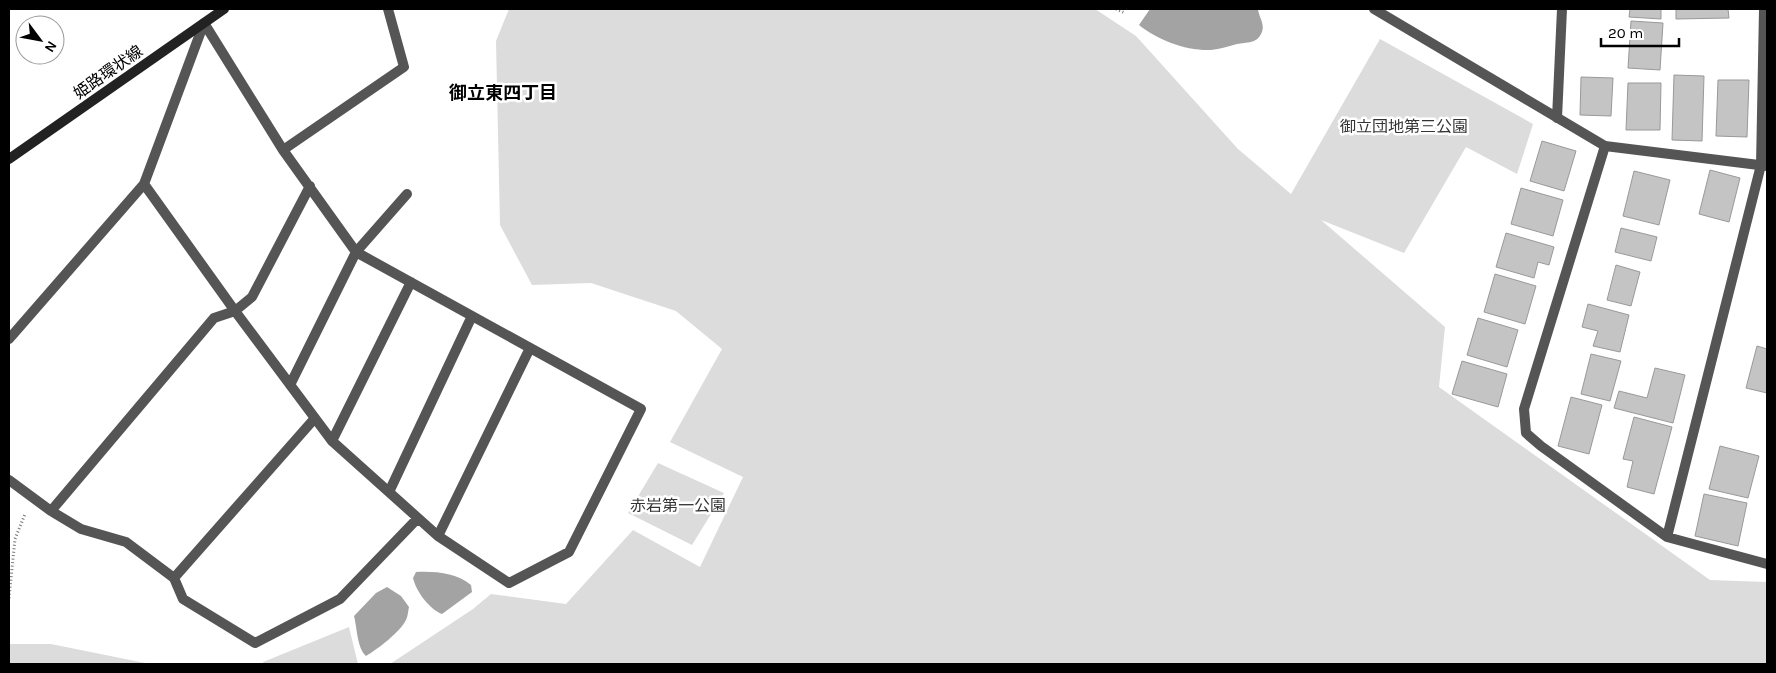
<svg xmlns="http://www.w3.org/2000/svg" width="1776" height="673" font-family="Karla,'Noto Sans JP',sans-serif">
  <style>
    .green { fill: #dcdcdc }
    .water { fill: #a3a3a3 }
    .building { fill: #c4c4c4; stroke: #999 }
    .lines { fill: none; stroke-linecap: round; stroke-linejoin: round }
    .path { stroke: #777; stroke-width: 3; stroke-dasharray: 1 2.5; stroke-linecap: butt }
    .minor { stroke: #555; stroke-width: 10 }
    .tertiary { stroke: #555; stroke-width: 10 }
    .secondary { stroke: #222; stroke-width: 10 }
    .labels { text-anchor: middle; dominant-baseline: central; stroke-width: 5; stroke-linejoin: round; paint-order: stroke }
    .street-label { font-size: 16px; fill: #000; stroke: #fff }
    .park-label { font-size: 16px; fill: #333; stroke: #fff }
    .neighbourhood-label { font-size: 18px; font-weight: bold; fill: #000; stroke: #fff }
  </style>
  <rect width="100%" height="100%" fill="#fff"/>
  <path class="green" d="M509,9H1095L1136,36L1238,149L1291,194L1380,39L1533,124L1517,174L1466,147L1404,253L1321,220L1445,327L1439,387L1710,580L1767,582V664H390L473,609L491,594L566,604L633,530L700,567L743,477L670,442L722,349L676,311L591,283L532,285L500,225L496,41Z
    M658,463L724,493L692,545L628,513Z
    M349,627L358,664H264L263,662Z
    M9,644H51L150,664H9Z"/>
  <path class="water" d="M1150,9H1258C1259,18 1266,25 1261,34C1256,44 1247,42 1237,44C1229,46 1220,49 1211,50C1186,51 1158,40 1139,25Z
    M416,572C435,571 457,573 471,585L472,592L442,614C429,609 416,591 413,578Z
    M387,587L401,596L409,607C408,611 408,616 406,620C400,632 378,649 366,656C357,648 357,627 354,616L376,593Z"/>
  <path class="building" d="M1630,9H1661V19L1629,17Z
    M1676,9H1728L1729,18L1676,19Z
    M1631,21L1663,23L1660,70L1628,68Z
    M1674,75L1704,76L1702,141L1672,140Z
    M1581,77L1613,78L1611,116L1580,115Z
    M1718,80H1749L1747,137L1716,136Z
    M1628,83H1661L1660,130H1626Z
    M1542,141L1576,151L1564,191L1530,181Z
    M1710,170L1740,178L1729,222L1699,214Z
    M1634,171L1670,180L1659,225L1623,216Z
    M1521,188L1563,200L1553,236L1511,224Z
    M1621,228L1657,237L1651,261L1615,252Z
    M1506,233L1554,247L1549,265L1538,262L1534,278L1496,267Z
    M1616,265L1640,272L1631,306L1607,300Z
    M1495,274L1536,286L1525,324L1484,312Z
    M1588,304L1629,315L1620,352L1593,346L1598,331L1582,327Z
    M1478,318L1518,330L1507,367L1467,355Z
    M1757,346L1767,349V393L1746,388Z
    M1591,354L1621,361L1610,401L1581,394Z
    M1462,361L1507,374L1498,407L1452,394Z
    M1655,368L1685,375L1673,423L1614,408L1619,391L1647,398Z
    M1571,397L1602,405L1589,454L1558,446Z
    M1634,417L1672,427L1654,494L1627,487L1633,461L1623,459Z
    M1720,446L1759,456L1748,498L1709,489Z
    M1704,494L1747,503L1738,546L1695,536Z"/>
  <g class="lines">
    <path class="path" d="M1116,9L1125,13
      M9,598L15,539L25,514"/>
    <path class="minor" d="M204,23L283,150L356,252L641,409L569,552L509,583L438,536L332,441L235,311L144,184Z
      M1557,118L1562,9
      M1605,146L1524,409L1526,433L1541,446L1667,537L1767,564
      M283,150L404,67L388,9
      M9,339L144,184
      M290,385L356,252L407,194
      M332,441L411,282
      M9,480L51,511L81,529L126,542L174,578L183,599L255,643L340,599L418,518
      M389,492L472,316
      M51,511L214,318L235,311L252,297L310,186
      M438,536L530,348
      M1667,537L1761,165L1764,9
      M174,578L315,418"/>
    <path class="tertiary" d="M1374,9L1605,146L1767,166"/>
    <path class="secondary" d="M9,159L224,9"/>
  </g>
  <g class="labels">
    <g class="street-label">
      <text transform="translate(108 72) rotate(-35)">姫路環状線</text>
    </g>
    <g class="park-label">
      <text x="1404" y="126">御立団地第三公園</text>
      <text x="678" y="505">赤岩第一公園</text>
    </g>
    <g class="neighbourhood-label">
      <text x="503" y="93">御立東四丁目</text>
    </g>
  </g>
  <rect width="1776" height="673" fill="none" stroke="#000000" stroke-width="20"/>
  <g transform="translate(40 40) rotate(122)"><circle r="24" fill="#ffffff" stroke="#999999"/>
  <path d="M0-4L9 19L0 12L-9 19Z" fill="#000000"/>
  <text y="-8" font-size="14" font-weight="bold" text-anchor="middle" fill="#000000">N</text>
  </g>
  <path d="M1601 38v8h78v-8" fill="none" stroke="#000000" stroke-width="2.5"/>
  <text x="1608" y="38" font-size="15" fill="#000000" stroke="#ffffff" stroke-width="4" paint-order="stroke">20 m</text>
</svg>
